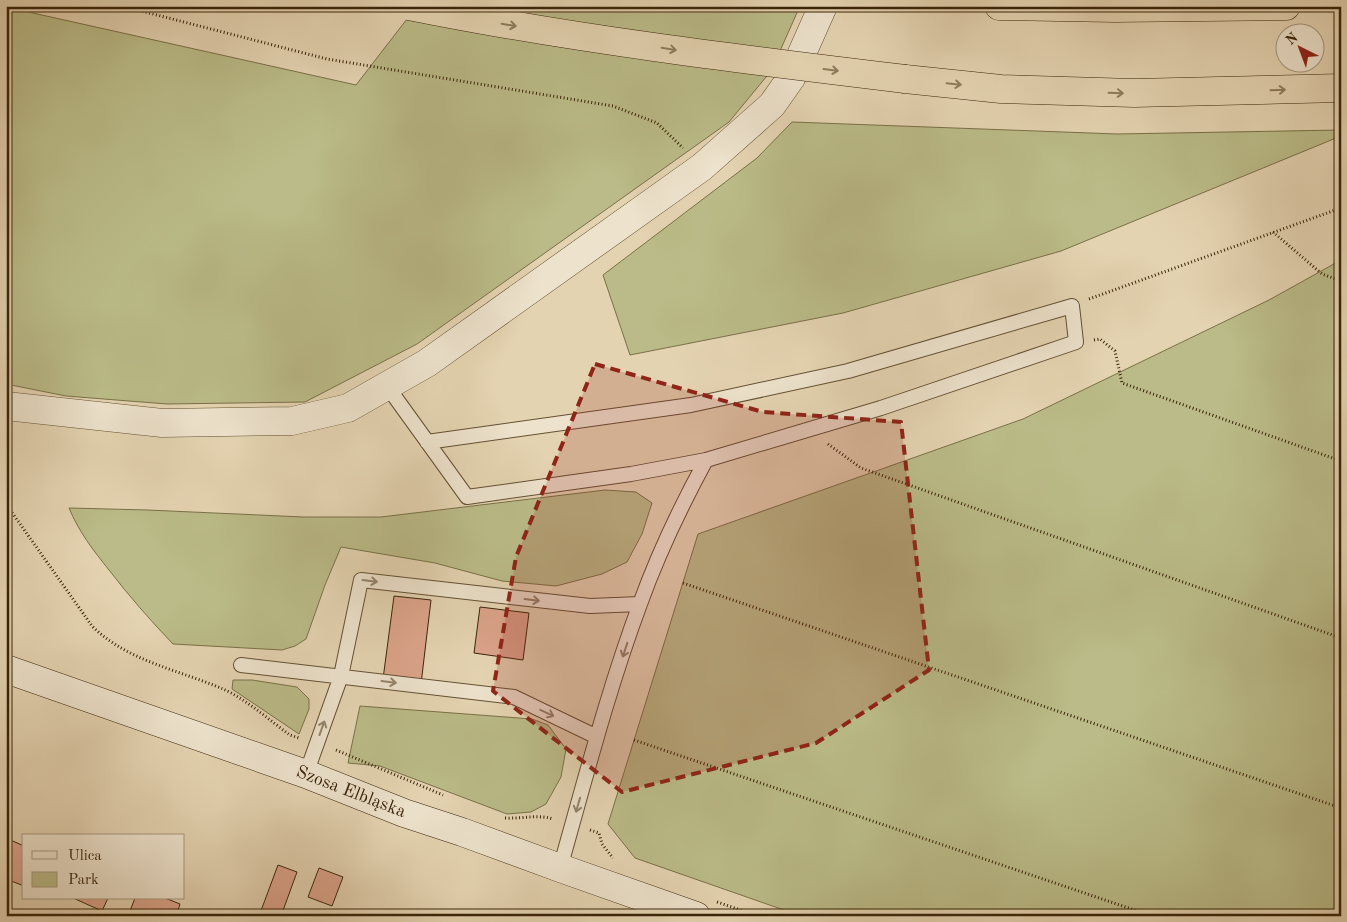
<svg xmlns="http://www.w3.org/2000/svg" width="1347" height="922" font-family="'Old Standard TT',serif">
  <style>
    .green { fill: #babb88; stroke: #7a7048 }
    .building { fill: #dca48b; stroke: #3a2409 }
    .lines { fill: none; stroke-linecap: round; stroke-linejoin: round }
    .service-casing { stroke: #645033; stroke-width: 16 }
    .minor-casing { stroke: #645033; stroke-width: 29 }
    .secondary-casing { stroke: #3a2409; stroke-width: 29 }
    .motorway-casing { stroke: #3a2409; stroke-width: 29 }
    .path { stroke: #3a2409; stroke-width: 3; stroke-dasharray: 1 2.5; stroke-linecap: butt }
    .service { stroke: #ede2cc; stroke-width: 14 }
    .minor { stroke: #ede2cc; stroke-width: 28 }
    .secondary { stroke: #ede2cc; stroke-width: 28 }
    .motorway { stroke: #e4d3b1; stroke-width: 28 }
    .motorway-bridge-casing { stroke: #3a2409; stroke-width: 29; stroke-linecap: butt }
    .motorway-bridge { stroke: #e4d3b1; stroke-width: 28 }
    .oneway { stroke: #8f7c5d }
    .oneway2 { stroke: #94836a }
    .marked { fill: #8f2418; fill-opacity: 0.2; stroke: #8f2418; stroke-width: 4; stroke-dasharray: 10 6; stroke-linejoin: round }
    .labels { text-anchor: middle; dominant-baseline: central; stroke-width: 4.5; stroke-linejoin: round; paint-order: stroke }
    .street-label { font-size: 18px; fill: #3a2409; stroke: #ede2cc }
  </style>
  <rect width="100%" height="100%" fill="#e4d3b1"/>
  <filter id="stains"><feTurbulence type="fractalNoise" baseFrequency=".004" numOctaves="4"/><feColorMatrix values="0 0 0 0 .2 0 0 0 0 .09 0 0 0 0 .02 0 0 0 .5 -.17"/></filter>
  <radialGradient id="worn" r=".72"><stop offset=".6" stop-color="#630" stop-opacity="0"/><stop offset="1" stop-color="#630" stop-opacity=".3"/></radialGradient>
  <path class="green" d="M417,6H800L771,71L729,122L417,344L305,402L167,404L66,396L6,384V7L356,85Z
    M792,122L1117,134L1341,130V136L1061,251L843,313L630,355L603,275L757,158Z
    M1341,260V916H801L635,858L608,824L698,534L1023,419L1269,300Z
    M605,490L636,492L652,503L642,534L627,562L602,574L556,586L502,581L435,563L341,547L325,585L306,639L295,646L282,650L173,644C150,620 129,596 109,570C93,550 79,532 69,508L148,510L303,517H381Z
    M233,680H252L297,687L309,699V709L299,734L232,689Z
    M360,706L532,719L548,725L566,749L561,777L546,804L531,812L507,814L380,766L348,763Z"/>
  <path class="building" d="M394,596L431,600L421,684L383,679Z
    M480,607L529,613L523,660L474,653Z
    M6,838L24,846V886L6,879Z
    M278,865L297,872L281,916H259Z
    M319,868L343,877L332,906L308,897Z
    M73,898H108L102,911Z
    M135,898H165L180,904L176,916H128Z"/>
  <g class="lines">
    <g class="service-casing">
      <path id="service" d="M387,386L467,497L631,474L706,460L881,408L1076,342L1072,306L848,371L691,405L427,442
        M241,665L514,697L597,737
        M306,774L341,676L361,580L590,606L640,604
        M560,868C585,780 608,690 640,604C658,554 681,506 706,460"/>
    </g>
    <g class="minor-casing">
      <path id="minor" d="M6,406L162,423L292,421L348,408L427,363L702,167L772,105L791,78L823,6"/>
    </g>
    <g class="secondary-casing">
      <path id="secondary" d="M6,669L306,774L404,813L462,832L560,868L696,916"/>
    </g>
    <g class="motorway-casing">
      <path id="motorway" d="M999,6L1115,8L1286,6
        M905,79L1001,89L1134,93L1341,88"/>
    </g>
    <path class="path" d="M122,6L327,59L613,106L657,123L683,148
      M1273,232L1322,274L1341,281
      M1089,299L1341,208
      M1094,340L1100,339L1115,351L1122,383L1341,461
      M828,444L861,468L1341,638
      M6,504L92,626C127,661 179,670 223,689C246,699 269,720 290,735L299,738
      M683,583L1341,808
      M634,740L1152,916
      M336,750L443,795
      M505,818C522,819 536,814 553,819
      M590,830L599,833L602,844L613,858
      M717,902L758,916"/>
    <use href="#service" class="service"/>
    <use href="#minor" class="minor"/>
    <use href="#secondary" class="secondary"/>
    <use href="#motorway" class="motorway"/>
    <g class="motorway-bridge-casing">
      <path id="motorway-bridge" d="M409,6C573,39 739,59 905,79"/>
    </g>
    <use href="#motorway-bridge" class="motorway-bridge"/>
  </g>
  <defs><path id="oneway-shaft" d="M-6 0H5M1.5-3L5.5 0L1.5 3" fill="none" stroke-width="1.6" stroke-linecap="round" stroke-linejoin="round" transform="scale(1.25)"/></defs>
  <g class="oneway">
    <use href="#oneway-shaft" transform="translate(509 25) rotate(9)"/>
    <use href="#oneway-shaft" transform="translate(669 49) rotate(9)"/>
    <use href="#oneway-shaft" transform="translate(831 70) rotate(7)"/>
    <use href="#oneway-shaft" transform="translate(954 84) rotate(6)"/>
    <use href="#oneway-shaft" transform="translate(1278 90) rotate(-2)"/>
    <use href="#oneway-shaft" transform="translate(1116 93) rotate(2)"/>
  </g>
  <g class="oneway2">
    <use href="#oneway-shaft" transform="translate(370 581) rotate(7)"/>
    <use href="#oneway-shaft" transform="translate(532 600) rotate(7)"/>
    <use href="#oneway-shaft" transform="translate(625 650) rotate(108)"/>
    <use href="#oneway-shaft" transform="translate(389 682) rotate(7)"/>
    <use href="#oneway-shaft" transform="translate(547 713) rotate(25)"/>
    <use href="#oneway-shaft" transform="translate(322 728) rotate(-70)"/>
    <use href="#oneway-shaft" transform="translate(578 805) rotate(106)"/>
  </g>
  <path class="marked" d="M595,364L763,412L901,422L929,670L816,743L622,792L493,691L516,557Z"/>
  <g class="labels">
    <g class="street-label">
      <text transform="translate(351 792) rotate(21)">Szosa Elbląska</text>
    </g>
  </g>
  <rect width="1347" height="922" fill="none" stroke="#e4d3b1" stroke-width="25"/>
  <rect x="8" y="8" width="1332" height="907" fill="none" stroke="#3a2409" stroke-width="2.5"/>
  <rect x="12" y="12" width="1322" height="897" fill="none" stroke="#3a2409"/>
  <rect x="22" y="834" width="162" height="65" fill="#ede2cc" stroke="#a5967e"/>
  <rect x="32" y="851" width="25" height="8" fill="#ede2cc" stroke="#a5967e"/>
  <text x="68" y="860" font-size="15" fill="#3a2409">Ulica</text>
  <rect x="32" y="872" width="25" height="15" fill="#babb88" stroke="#a5967e"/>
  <text x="68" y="884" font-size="15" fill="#3a2409">Park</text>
  <g transform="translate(1300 48) rotate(318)"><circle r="24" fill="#ede2cc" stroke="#a5967e"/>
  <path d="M0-4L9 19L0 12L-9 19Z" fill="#8f2418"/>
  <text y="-8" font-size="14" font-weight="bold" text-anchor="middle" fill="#3a2409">N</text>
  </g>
  <rect width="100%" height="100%" filter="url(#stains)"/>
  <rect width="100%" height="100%" fill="url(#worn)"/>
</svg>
